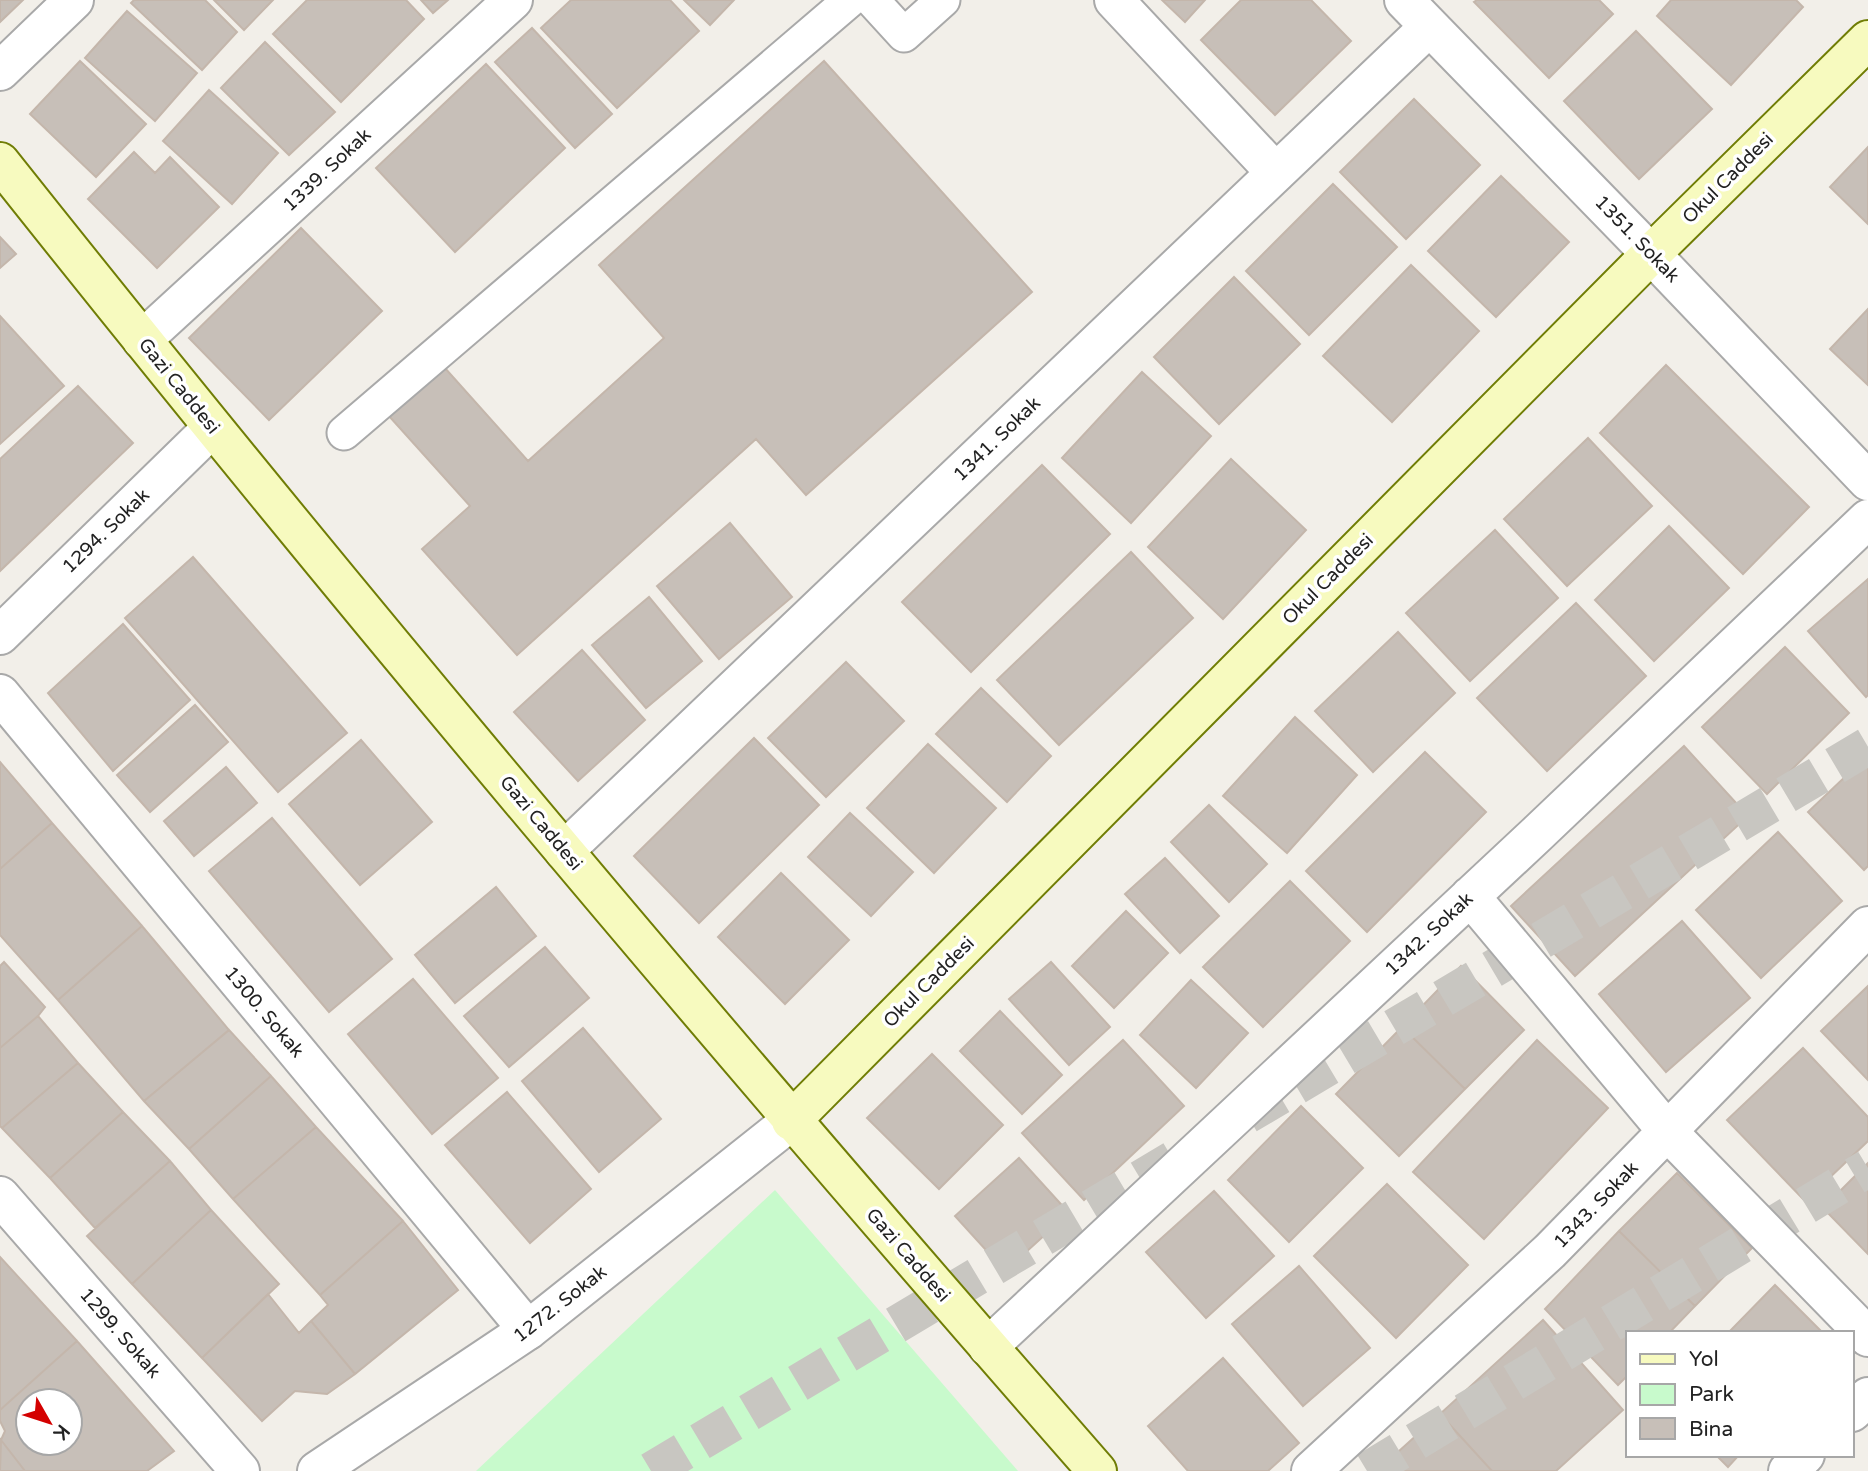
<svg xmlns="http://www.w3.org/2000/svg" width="1868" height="1471" font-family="'Varela Round',sans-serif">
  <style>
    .park { fill: #c8facc }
    .building { fill: #c7bfb8; stroke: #c4b6ab; stroke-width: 2; fill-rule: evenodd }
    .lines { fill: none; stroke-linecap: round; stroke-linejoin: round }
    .motorway-tunnel { stroke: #c8c6c1; stroke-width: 38; stroke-dasharray: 38 19; stroke-linecap: butt }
    .service-casing { stroke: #a9a9a9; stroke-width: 37 }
    .minor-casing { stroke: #a9a9a9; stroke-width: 42 }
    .tertiary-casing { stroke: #a9a9a9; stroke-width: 42 }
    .secondary-casing { stroke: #707d05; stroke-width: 42 }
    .service { stroke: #fff; stroke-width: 33 }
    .minor { stroke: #fff; stroke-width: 38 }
    .tertiary { stroke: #fff; stroke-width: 38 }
    .secondary { stroke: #f7fabf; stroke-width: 38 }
    .labels { text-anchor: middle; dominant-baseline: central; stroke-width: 7; stroke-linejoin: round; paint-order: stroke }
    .street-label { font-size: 19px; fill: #222; stroke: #fff }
  </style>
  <rect width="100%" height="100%" fill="#f2efe9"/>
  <path class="park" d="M775,1190L1018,1471H476Z"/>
  <path class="building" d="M0,0H23L0,22Z
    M134,0H205L237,32L202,70L131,3Z
    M214,0H273L244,30Z
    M307,0H406L424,19L341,102L273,34Z
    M421,0H448L433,13Z
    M571,0H670L699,31L617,108L541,28Z
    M684,0H734L710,25Z
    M1162,0H1205L1185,22Z
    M1241,0H1311L1351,41L1275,115L1201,40Z
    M1477,0H1599L1613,14L1549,78L1474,2Z
    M1671,0H1796L1803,7L1731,85L1657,16Z
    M127,11L197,73L155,121L85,58Z
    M532,28L612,114L575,148L495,62Z
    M1636,31L1712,109L1639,179L1564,101Z
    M265,42L335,112L289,155L221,88Z
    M80,61L146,124L96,177L30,114Z
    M824,61L1032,292L806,495L756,439L517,655L422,549L470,506L389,416L444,367L528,461L664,338L599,265Z
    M486,64L565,148L455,252L376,168Z
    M209,90L278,153L232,204L163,141Z
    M1414,99L1480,165L1406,239L1340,172Z
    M1868,147V224L1830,187Z
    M134,152L155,173L170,157L219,207L157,268L88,199Z
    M1501,176L1569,242L1496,317L1428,251Z
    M1333,184L1397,247L1309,335L1246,271Z
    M301,228L382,311L269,420L189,338Z
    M0,237L16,254L0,268Z
    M1411,265L1479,331L1392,422L1323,356Z
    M1234,277L1300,344L1219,424L1154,357Z
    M1868,309V385L1830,349Z
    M0,316L64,386L0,444Z
    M1666,365L1809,507L1743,574L1600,433Z
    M1142,372L1211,436L1131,523L1062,458Z
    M78,386L133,443L0,571V459Z
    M1588,438L1652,506L1567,586L1504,519Z
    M1231,459L1306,530L1223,619L1148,547Z
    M1042,465L1110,534L971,672L902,602Z
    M730,523L792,597L719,659L657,586Z
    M1669,526L1729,588L1654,661L1595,600Z
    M1495,530L1558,598L1470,681L1406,613Z
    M1131,552L1193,618L1059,745L997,680Z
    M193,557L347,733L278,792L125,618Z
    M1868,579V695L1866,697L1808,631Z
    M649,597L702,661L646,708L592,645Z
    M1576,603L1646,676L1547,771L1477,698Z
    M123,624L190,700L113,771L48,693Z
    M1398,632L1455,693L1373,772L1315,711Z
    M1785,647L1849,713L1767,794L1702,727Z
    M582,650L645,720L578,781L514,712Z
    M846,662L904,721L826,797L768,738Z
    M981,688L1051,756L1007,802L936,734Z
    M195,705L228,742L150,812L117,775Z
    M1295,717L1357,775L1287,853L1223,796Z
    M754,738L819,805L699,923L634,856Z
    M361,740L432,822L360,885L289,804Z
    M928,744L996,808L934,873L867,808Z
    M1684,746L1748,816L1575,976L1511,906Z
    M1425,752L1486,812L1367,932L1306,871Z
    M1868,755V866L1864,870L1808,812Z
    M0,762L52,823L0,869Z
    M226,767L257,803L194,856L164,821Z
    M1209,805L1267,864L1229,902L1171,842Z
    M850,813L913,872L871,916L808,857Z
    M272,818L392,959L329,1012L209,871Z
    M52,823L142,926L58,1000L0,935V869Z
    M1778,832L1842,901L1761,978L1696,910Z
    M1165,858L1219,916L1180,953L1125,894Z
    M781,873L849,940L785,1004L718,937Z
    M1290,881L1350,941L1263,1027L1203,967Z
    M496,887L536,936L455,1003L415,955Z
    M1126,911L1168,953L1114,1008L1072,966Z
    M1682,921L1750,998L1666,1072L1599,994Z
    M142,926L229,1030L144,1101L58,1000Z
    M545,947L589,998L509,1067L464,1016Z
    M4,962L45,1007L38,1016L0,1048V966Z
    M1051,962L1110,1027L1069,1065L1009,999Z
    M1461,966L1524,1030L1465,1089L1402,1027Z
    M413,979L498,1078L432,1134L348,1034Z
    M1191,980L1248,1033L1196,1088L1140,1035Z
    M1868,986V1080L1821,1031Z
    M1000,1011L1062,1075L1022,1114L960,1051Z
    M38,1016L78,1063L2,1128L0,1126V1048Z
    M1402,1027L1465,1089L1399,1156L1336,1094Z
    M583,1028L661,1119L599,1172L522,1081Z
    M229,1030L271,1076L189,1149L144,1101Z
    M1123,1040L1184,1106L1084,1200L1022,1133Z
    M1537,1040L1608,1108L1484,1239L1413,1172Z
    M1803,1048L1868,1117V1141L1805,1201L1727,1120Z
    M932,1054L1003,1125L939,1189L867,1118Z
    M78,1063L123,1112L50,1178L2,1128Z
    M271,1076L316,1127L233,1199L189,1149Z
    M507,1092L591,1189L530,1243L445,1145Z
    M1301,1106L1363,1168L1289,1242L1228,1180Z
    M123,1112L170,1161L95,1228L50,1178Z
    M316,1127L403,1221L320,1295L233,1199Z
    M1019,1158L1069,1213L1005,1271L955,1216Z
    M170,1161L211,1210L132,1284L87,1236Z
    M1868,1163V1254L1823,1208Z
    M1677,1173L1752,1248L1695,1306L1619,1231Z
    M1387,1184L1468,1265L1396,1338L1314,1256Z
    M1214,1191L1274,1256L1206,1318L1146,1252Z
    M211,1210L279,1284L202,1358L132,1284Z
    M403,1221L458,1290L355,1374L311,1321L328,1305L320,1295Z
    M1619,1231L1695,1306L1669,1333H1628V1375L1618,1385L1545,1309Z
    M0,1257L77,1341L0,1410Z
    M1299,1266L1370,1348L1303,1406L1232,1324Z
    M1775,1285L1823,1333H1728Z
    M268,1294L299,1333L311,1321L355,1374L327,1394L295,1391L262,1421L202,1358Z
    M1543,1320L1623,1410L1556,1471H1492L1440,1414Z
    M77,1341L174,1451L147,1471H25L1,1440L5,1431L0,1421V1410ZM28,1401H70V1443H28Z
    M1223,1358L1299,1443L1268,1471H1188L1148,1426Z
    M1440,1414L1492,1471H1377Z
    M1,1440L25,1471H0Z
    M1716,1455H1739L1728,1467Z"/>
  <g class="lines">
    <path class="motorway-tunnel" d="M1247,1115L1868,746
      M651,1471L1184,1153
      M1367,1471L1868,1168"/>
    <g class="service-casing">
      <path id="service" d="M872,0L904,35L943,0
        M344,433L850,0"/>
    </g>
    <g class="minor-casing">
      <path id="minor" d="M1114,0L1276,173
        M1404,0L1651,254L1868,481
        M0,71L74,0
        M142,340L513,0
        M0,635L212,428
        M0,694L528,1330
        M564,851L1429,27
        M1470,896L1667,1131L1868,1337
        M0,1196L240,1471
        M988,1347L1537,834L1868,519
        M1852,1412L1868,1397
        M1311,1471L1550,1251L1868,926
        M1788,1471L1805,1455"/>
    </g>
    <g class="tertiary-casing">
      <path id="tertiary" d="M317,1471L528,1330L791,1121"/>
    </g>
    <g class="secondary-casing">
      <path id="secondary" d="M0,162C354,608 722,1043 1097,1471
        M791,1121L1651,254L1868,40"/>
    </g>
    <use href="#service" class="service"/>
    <use href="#minor" class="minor"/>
    <use href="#tertiary" class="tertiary"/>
    <use href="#secondary" class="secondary"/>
  </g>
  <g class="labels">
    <g class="street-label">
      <text transform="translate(327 170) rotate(-43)">1339. Sokak</text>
      <text transform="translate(1728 178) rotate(-45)">Okul Caddesi</text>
      <text transform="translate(1637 239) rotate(46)">1351. Sokak</text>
      <text transform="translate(179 386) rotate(51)">Gazi Caddesi</text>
      <text transform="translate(997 439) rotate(-44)">1341. Sokak</text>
      <text transform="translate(106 531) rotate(-44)">1294. Sokak</text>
      <text transform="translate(1328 579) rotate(-45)">Okul Caddesi</text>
      <text transform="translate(541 823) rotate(50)">Gazi Caddesi</text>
      <text transform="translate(1429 934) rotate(-43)">1342. Sokak</text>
      <text transform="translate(929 982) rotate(-45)">Okul Caddesi</text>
      <text transform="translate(264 1012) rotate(50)">1300. Sokak</text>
      <text transform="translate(1596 1205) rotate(-46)">1343. Sokak</text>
      <text transform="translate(908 1255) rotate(49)">Gazi Caddesi</text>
      <text transform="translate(560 1304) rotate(-38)">1272. Sokak</text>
      <text transform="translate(120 1333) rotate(49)">1299. Sokak</text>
    </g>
  </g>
  <rect x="1626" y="1331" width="228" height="126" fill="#ffffff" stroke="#a7a7a7" stroke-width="2"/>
  <rect x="1640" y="1354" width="35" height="10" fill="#f7fabf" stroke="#a7a7a7" stroke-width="2"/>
  <text x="1689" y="1366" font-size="21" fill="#222222">Yol</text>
  <rect x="1640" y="1384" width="35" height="21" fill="#c8facc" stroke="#a7a7a7" stroke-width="2"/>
  <text x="1689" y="1401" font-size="21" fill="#222222">Park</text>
  <rect x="1640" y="1418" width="35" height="21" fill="#c7bfb8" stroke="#a7a7a7" stroke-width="2"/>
  <text x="1689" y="1436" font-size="21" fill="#222222">Bina</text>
  <g transform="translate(49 1422) rotate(129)"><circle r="33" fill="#ffffff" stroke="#a7a7a7" stroke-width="2"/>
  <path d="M0-5L12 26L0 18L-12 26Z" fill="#d40000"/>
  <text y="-10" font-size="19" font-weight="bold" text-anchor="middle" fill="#222222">K</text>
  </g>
</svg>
